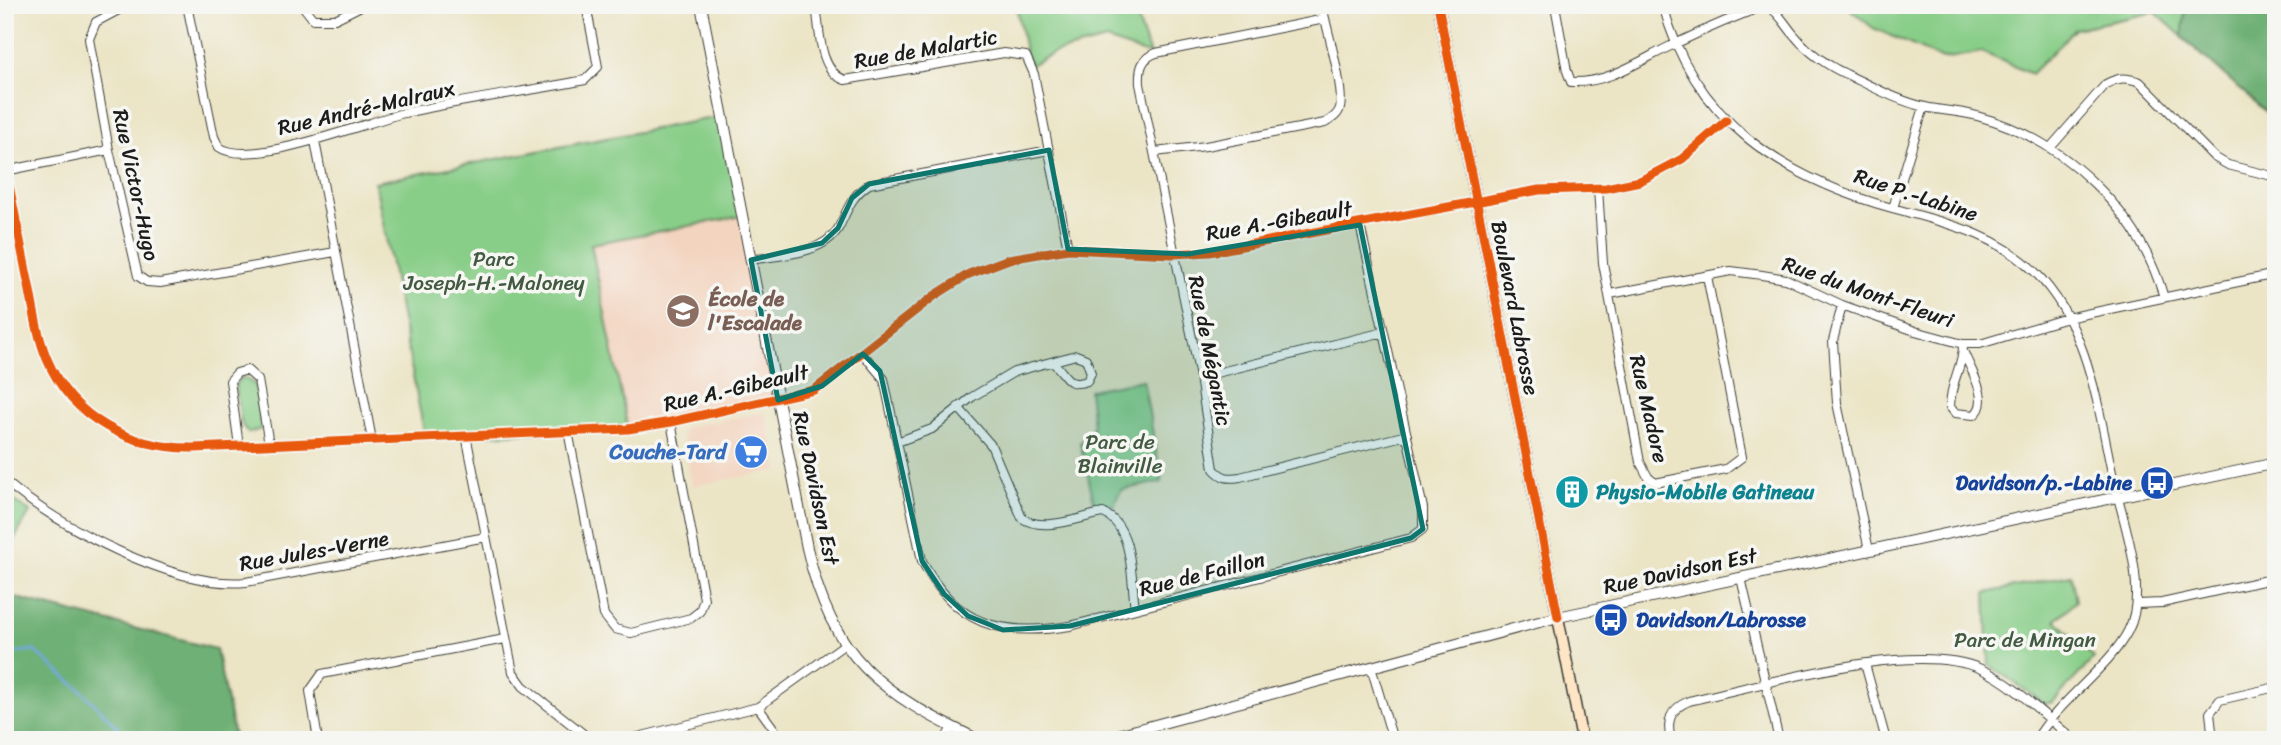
<svg xmlns="http://www.w3.org/2000/svg" width="2281" height="745" font-family="Sriracha,sans-serif">
  <style>
    .built { fill: #f3d4bf }
    .green { fill: #88cd88; stroke: #527452; stroke-width: 2 }
    .forest { fill: #6eb074; stroke: #456648; stroke-width: 2 }
    .lines { fill: none; stroke-linecap: round; stroke-linejoin: round }
    .stream { stroke: #77a8e2; stroke-width: 2.5 }
    .minor-casing { stroke: #3b3a35; stroke-width: 10 }
    .tertiary-casing { stroke: #3b3a35; stroke-width: 12 }
    .secondary-casing { stroke: #3b3a35; stroke-width: 13 }
    .minor { stroke: #fff; stroke-width: 8 }
    .tertiary { stroke: #fff; stroke-width: 10 }
    .secondary { stroke: #fde5c5; stroke-width: 10 }
    .cycleway-casing { stroke: #f6f6f2; stroke-width: 13 }
    .cycleway { stroke: #e8590c; stroke-width: 9 }
    .marked { fill: #0f766e; fill-opacity: 0.2; stroke: #0f766e; stroke-width: 5; stroke-linejoin: round }
    .labels { text-anchor: middle; dominant-baseline: central; stroke-width: 7; stroke-linejoin: round; paint-order: stroke }
    .street-label { font-size: 21px; fill: #1c1c1c; stroke: #f6f6f2 }
    .park-label { font-size: 21px; fill: #425a42; stroke: #f6f6f2 }
    .education-label { font-size: 21px; font-weight: bold; fill: #785e54; stroke: #f6f6f2; text-anchor: start }
    .shop-label { font-size: 21px; font-weight: bold; fill: #366cbe; stroke: #f6f6f2; text-anchor: end }
    .transit-label { font-size: 21px; font-weight: bold; fill: #164399; stroke: #f6f6f2; text-anchor: end }
    .culture-label { font-size: 21px; font-weight: bold; fill: #0d838f; stroke: #f6f6f2; text-anchor: start }
  </style>
  <rect width="100%" height="100%" fill="#f6f6f2"/>
  <filter id="ink" filterUnits="userSpaceOnUse"><feTurbulence type="fractalNoise" baseFrequency=".0143" numOctaves="2"/><feDisplacementMap in="SourceGraphic" scale="14" xChannelSelector="R" yChannelSelector="G"/><feConvolveMatrix kernelMatrix="1 2 1 2 8 2 1 2 1" color-interpolation-filters="sRGB"/></filter>
  <filter id="wash" filterUnits="userSpaceOnUse"><feTurbulence type="fractalNoise" baseFrequency=".00686" numOctaves="4" result="noise"/><feDisplacementMap in="SourceGraphic" scale="28" xChannelSelector="R" yChannelSelector="G"/><feGaussianBlur stdDeviation="1.57" result="paint"/><feColorMatrix in="noise" values="0 0 0 0 0 0 0 0 0 0 0 0 0 0 0 0 0 1.4 0 .05"/><feComposite in="paint" operator="in"/></filter>
  <g filter="url(#wash)">
    <rect width="100%" height="100%" fill="#ebe4c5"/>
    <path class="built" d="M743,216L778,400L628,429L591,244Z
      M765,412L778,470L692,486L682,433L686,427Z"/>
    <path class="green" d="M1016,5H1133L1150,55L1106,40L1054,53L1031,65L1026,56Z
      M1845,5H2276V121L2155,12L2075,29L2031,74L1982,52L1943,59L1873,28Z
      M723,116L743,216L591,244L628,429L425,437L375,182Z
      M242,377L255,384L261,429L248,433L242,425L235,385Z
      M1143,380L1162,482L1121,490L1114,505L1095,506L1080,443L1093,427L1089,390Z
      M5,494L30,512L5,555Z
      M2071,575L2076,601L2056,620L2094,658L2053,702L2045,704L1989,665L1986,593Z"/>
    <path class="forest" d="M2186,5H2276V121L2182,37Z
      M9,596L216,649L235,740H5V597Z"/>
    <g class="lines">
      <path class="stream" d="M5,654L33,650L82,691L130,740"/>
    </g>
  </g>
  <g filter="url(#ink)">
    <g class="lines">
      <g class="minor-casing">
        <path id="minor" d="M128,5L96,22L89,39L109,150L138,276L147,282L160,283L335,252
          M187,5L214,137L219,147C249,169 364,123 400,114C461,100 524,92 585,80L598,67L586,5
          M302,5L313,19H335L363,5
          M816,5C820,29 818,71 845,80L1004,53L1026,56L1034,74L1068,249
          M1555,5L1567,71L1571,82C1610,84 1643,58 1677,43C1706,29 1736,16 1767,5C1780,13 1785,25 1795,36C1808,52 1828,66 1846,74C1871,86 1898,101 1925,107C1942,111 1960,111 1977,116C2064,139 2140,212 2164,298
          M1663,5C1693,121 1784,178 1892,208C1945,223 1994,232 2035,272C2090,327 2098,410 2114,482C2124,524 2149,591 2128,631C2109,668 2059,700 2036,740
          M1325,19L1156,53C1142,58 1139,68 1140,84L1200,377L1214,469C1222,478 1228,479 1240,477L1407,435
          M315,141L372,440
          M2050,148L2106,84C2119,77 2126,77 2140,82L2214,157L2228,165L2276,177
          M1155,152L1206,146L1325,123C1332,119 1338,115 1340,108C1345,89 1326,27 1322,5
          M5,165C12,202 20,239 27,276C33,303 36,333 47,359C72,419 132,449 194,448L628,429L671,422L814,390L934,296L969,274L1009,259L1068,249L1172,254L1210,252L1539,190L1606,188L1640,181L1682,159L1726,121
          M5,171L109,150
          M1598,189L1603,263L1640,462L1648,477L1655,483L1726,469L1742,457L1707,276
          M1893,208L1924,107
          M751,260C778,255 822,255 838,229C848,210 850,197 869,184L1049,150
          M1610,294L1731,271L1762,275L1786,279L1842,305L1915,331L1963,344H1980L2067,318L2276,274
          M1842,305L1833,341L1837,403L1869,550
          M1963,344C1964,365 1950,381 1950,407L1955,413L1974,415C1992,402 1970,369 1964,353
          M863,354L884,379L922,561C956,626 1001,637 1070,626L1411,538L1423,529V508L1360,225
          M1200,377L1384,332
          M958,407L991,445L1022,518C1043,533 1080,517 1103,513C1134,526 1131,580 1135,609
          M568,431L604,615L615,629L631,633L691,618L700,611L704,599L671,422
          M466,435L513,672L523,686L591,740
          M897,442L932,429L972,397L1014,372L1076,355L1086,359L1091,373L1087,381C1066,389 1066,372 1052,362
          M239,446L230,381L237,373L247,370L258,380L269,444
          M5,481C58,527 176,589 246,582L486,537
          M1741,578L1779,740
          M2137,604L2162,603L2276,578
          M1865,664L1886,740
          M1371,667L1393,740
          M758,707L782,740
          M318,740L310,691L322,674L505,639
          M626,740L758,707L845,644
          M945,740L952,727
          M1671,740C1666,721 1670,709 1689,701C1763,685 1913,639 1981,669C2015,684 2045,717 2074,740
          M2213,740L2210,713L2220,700L2276,687"/>
      </g>
      <g class="tertiary-casing">
        <path id="tertiary" d="M701,5L807,548C832,659 881,694 979,740
          M1099,740L1558,617L2276,463"/>
      </g>
      <g class="secondary-casing">
        <path id="secondary" d="M1438,5L1582,740"/>
      </g>
      <use href="#minor" class="minor"/>
      <use href="#tertiary" class="tertiary"/>
      <use href="#secondary" class="secondary"/>
      <g class="cycleway-casing">
        <path id="cycleway" d="M1438,5L1558,617
          M5,165C12,202 20,239 27,276C33,303 36,333 47,359C72,419 132,449 194,448L628,429L671,422L814,390L934,296L969,274L1009,259L1068,249L1172,254L1210,252L1539,190L1606,188L1640,181L1682,159L1726,121"/>
      </g>
      <use href="#cycleway" class="cycleway"/>
    </g>
  </g>
  <path class="marked" d="M1049,150L1068,249L1188,254L1360,225L1423,529L1411,538L1070,626L1003,630L968,616L944,594L922,561L880,371L863,354L822,386L778,400L751,260L822,243L838,228L852,198L869,184Z"/>
  <defs>
    <g id="school-disc" transform="scale(1.75)"><circle r="9.5" fill="#8d6e63" stroke="#f6f6f2"/><path d="M0-5L7-2L0 1L-7-2ZM-4 1L0 2.5L4 1V4Q0 6-4 4Z" fill="#fff"/></g>
    <g id="supermarket-disc" transform="scale(1.75)"><circle r="9.5" fill="#3f7fe0" stroke="#f6f6f2"/><path d="M-6-5.5h2.5l.6 2H6L4.5 2H-2.5L-4.4-4H-6ZM-1.5 3.2a1.3 1.3 0 1 0 .1 0ZM3 3.2a1.3 1.3 0 1 0 .1 0Z" fill="#fff"/></g>
    <g id="bus-disc" transform="scale(1.75)"><circle r="9.5" fill="#1a4fb4" stroke="#f6f6f2"/><path d="M-5-6H5V4H4V6H2V4H-2V6H-4V4H-5ZM-3.5-4V0h7V-4ZM-3.5 1.2v1.5H-2V1.2ZM2 1.2v1.5H3.5V1.2Z" fill="#fff"/></g>
    <g id="building-disc" transform="scale(1.75)"><circle r="9.5" fill="#0f9aa8" stroke="#f6f6f2"/><path d="M-4-6H4V6H1V3H-1V6H-4ZM-2.5-4.3h1.7v1.8h-1.7ZM.8-4.3h1.7v1.8H.8ZM-2.5-1h1.7V.8h-1.7ZM.8-1h1.7V.8H.8Z" fill="#fff"/></g>
  </defs>
  <g fill-rule="evenodd">
    <use href="#school-disc" x="683" y="311"/>
    <use href="#supermarket-disc" x="751" y="452"/>
    <use href="#bus-disc" x="2157" y="483"/>
    <use href="#building-disc" x="1572" y="492"/>
    <use href="#bus-disc" x="1611" y="620"/>
  </g>
  <g class="labels">
    <g class="street-label">
      <text transform="translate(926 49) rotate(-10)">Rue de Malartic</text>
      <text transform="translate(366 108) rotate(-13)">Rue André-Malraux</text>
      <text transform="translate(136 185) rotate(78)">Rue Victor-Hugo</text>
      <text transform="translate(1916 195) rotate(18)">Rue P.-Labine</text>
      <text transform="translate(1279 221) rotate(-10)">Rue A.-Gibeault</text>
      <text transform="translate(1868 292) rotate(19)">Rue du Mont-Fleuri</text>
      <text transform="translate(1515 308) rotate(79)">Boulevard Labrosse</text>
      <text transform="translate(1210 351) rotate(79)">Rue de Mégantic</text>
      <text transform="translate(736 388) rotate(-13)">Rue A.-Gibeault</text>
      <text transform="translate(1649 409) rotate(77)">Rue Madore</text>
      <text transform="translate(816 488) rotate(78)">Rue Davidson Est</text>
      <text transform="translate(314 551) rotate(-10)">Rue Jules-Verne</text>
      <text transform="translate(1680 571) rotate(-12)">Rue Davidson Est</text>
      <text transform="translate(1202 574) rotate(-14)">Rue de Faillon</text>
    </g>
    <g class="park-label">
      <text x="494" y="259">Parc<tspan x="494" dy="24">Joseph-H.-Maloney</tspan></text>
      <text x="1120" y="442">Parc de<tspan x="1120" dy="24">Blainville</tspan></text>
      <text x="2025" y="640">Parc de Mingan</text>
    </g>
    <g class="education-label">
      <text x="708" y="299">École de<tspan x="708" dy="24">l'Escalade</tspan></text>
    </g>
    <g class="shop-label">
      <text x="726" y="452">Couche-Tard</text>
    </g>
    <g class="transit-label">
      <text x="2132" y="483">Davidson/p.-Labine</text>
      <text x="1636" y="620" text-anchor="start">Davidson/Labrosse</text>
    </g>
    <g class="culture-label">
      <text x="1596" y="492">Physio-Mobile Gatineau</text>
    </g>
  </g>
  <rect width="2281" height="745" fill="none" stroke="#f6f6f2" stroke-width="28"/>
</svg>
